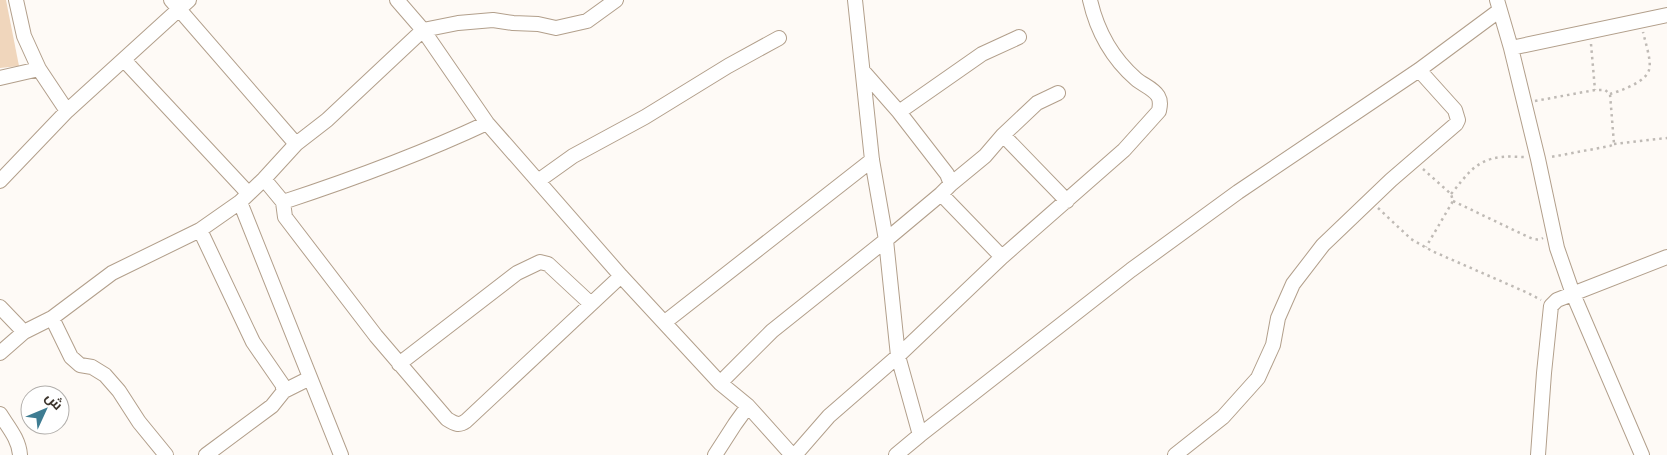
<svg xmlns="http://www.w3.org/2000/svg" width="1667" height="455" font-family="Figtree,Cairo,sans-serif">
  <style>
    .pitch { fill: #f0d6bc }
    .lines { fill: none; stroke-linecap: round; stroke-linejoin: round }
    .street-casing { stroke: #b29f8b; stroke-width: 16 }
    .path { stroke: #bfbab5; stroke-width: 2.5; stroke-dasharray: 2.5 4; stroke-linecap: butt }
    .street { stroke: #fff; stroke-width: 14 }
  </style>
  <rect width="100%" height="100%" fill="#fefaf6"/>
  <path class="pitch" d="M0,0H6L19,66L0,68Z"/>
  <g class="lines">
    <g class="street-casing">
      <path id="street" d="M16,0L24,36L39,69
        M171,0L296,144
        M397,0L423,30L487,123L621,276L720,383L748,406L792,455
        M855,0L872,160L886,240L898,356L920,435
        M1497,0L1511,48L1538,159L1557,248L1573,294L1642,455
        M1511,48L1667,15
        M124,60L248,193
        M0,78L39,69L67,111
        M899,112L982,54L1019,37
        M1003,135L1067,201
        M264,179L283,202L285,217L376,336L447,419C455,424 459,426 466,421L621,276
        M0,181L67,111L189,0
        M538,181L573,156L645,117L728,66L779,38
        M951,184L985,156L1003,135L1037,103L1058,93
        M941,194L1002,257
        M240,202L341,455
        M283,202C353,179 421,154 487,123
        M200,230L253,342L282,384L284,391L272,406L206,455
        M0,307L24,332
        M52,318L71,357L80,365L92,367L105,375L119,391L139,422L166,455
        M665,322L872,160
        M0,353L24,332L52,318L112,273L200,230L240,202L264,179L296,144L327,120L423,30L458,23L493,20L513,23L538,24L556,28L587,21L616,0
        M399,364L517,273L540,262L548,264L591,304
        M720,383L772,331L886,240L941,194L951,184L947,174L899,112L863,71
        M284,391L310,378
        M0,414C8,427 19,439 20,455
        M715,455L735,424L748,406
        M795,455L829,416L898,356L1002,257L1124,150L1159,111C1160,106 1161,101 1158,96C1153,88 1143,85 1136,79C1112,58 1097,31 1090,0
        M896,455L920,435L1131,270L1238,192L1419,70L1500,10
        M1175,455L1223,417L1258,378L1273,345L1278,318L1293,284L1323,245L1391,180L1456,124L1458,120L1455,110L1419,70
        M1538,455L1544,373L1551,306L1557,300L1667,257"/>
    </g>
    <path class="path" d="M1591,44L1595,90
      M1610,94C1620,91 1646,82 1649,70C1652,62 1645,41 1643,32
      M1535,101L1595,90H1605L1610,94L1614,144L1610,146L1551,157
      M1614,144L1667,138
      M1423,169L1451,194L1453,201L1426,247
      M1451,194C1467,175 1475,160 1501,157C1509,156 1518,157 1526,157
      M1453,201L1522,234C1529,237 1536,242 1543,238
      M1378,208L1411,239L1432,251L1528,293L1541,300"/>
    <use href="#street" class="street"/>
  </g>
  <g transform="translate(45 410) rotate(46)"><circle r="24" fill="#ffffff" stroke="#b1aeab"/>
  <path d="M0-4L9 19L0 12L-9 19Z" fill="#3e7c92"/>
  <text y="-8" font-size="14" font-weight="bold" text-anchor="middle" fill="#3d352d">ش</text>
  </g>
</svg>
